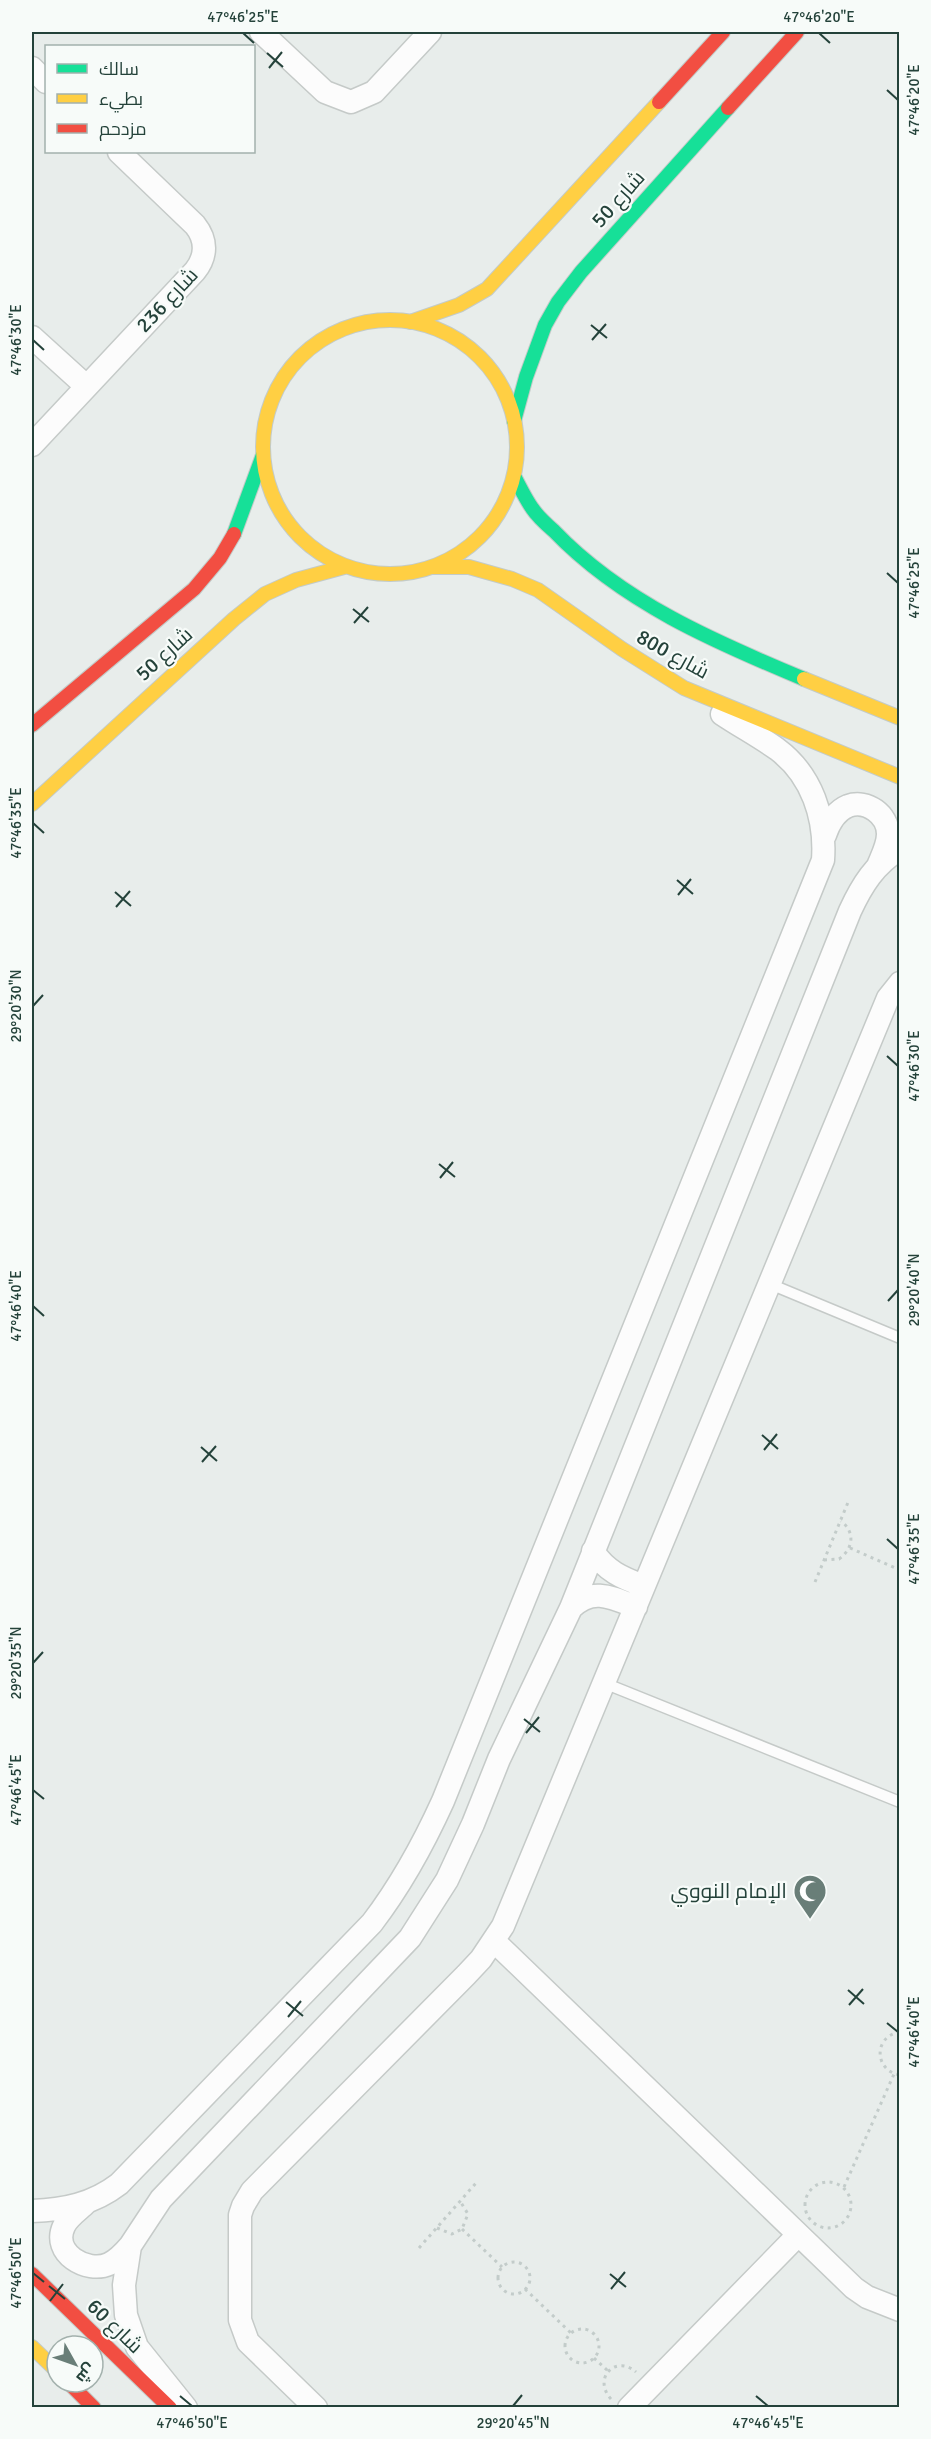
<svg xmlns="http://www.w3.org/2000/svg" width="931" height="2439" font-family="Signika,Cairo,sans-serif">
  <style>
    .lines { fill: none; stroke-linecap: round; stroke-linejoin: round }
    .lane-casing { stroke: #c5cac8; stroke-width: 13 }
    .street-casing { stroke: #c5cac8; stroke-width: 25 }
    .fast-casing { stroke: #c3cbc8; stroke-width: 16 }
    .slow-casing { stroke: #c3cbc8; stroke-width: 16 }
    .jam-casing { stroke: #c3cbc8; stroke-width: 16 }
    .path { stroke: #c3ccca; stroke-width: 3; stroke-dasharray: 3 4.5; stroke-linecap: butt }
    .lane { stroke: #fcfcfc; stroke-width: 10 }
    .street { stroke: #fcfcfc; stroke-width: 22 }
    .fast { stroke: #16e098; stroke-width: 14 }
    .slow { stroke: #ffcf43; stroke-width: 14 }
    .jam { stroke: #f24e42; stroke-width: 14 }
    .ticks { fill: none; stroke: #24423a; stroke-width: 2 }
    .labels { text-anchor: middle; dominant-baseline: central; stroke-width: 4.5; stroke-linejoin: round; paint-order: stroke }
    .street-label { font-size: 21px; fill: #24423a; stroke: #f7fbf9 }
    .poi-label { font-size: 21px; fill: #24423a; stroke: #f7fbf9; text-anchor: end }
    .neatline { fill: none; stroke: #24423a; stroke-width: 2 }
    .ticks-label { font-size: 15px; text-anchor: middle; fill: #24423a }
  </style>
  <rect width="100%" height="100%" fill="#e8edeb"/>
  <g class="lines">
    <g class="lane-casing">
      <path id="lane" d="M770,1284L900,1338
        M604,1683L900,1802"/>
    </g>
    <g class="street-casing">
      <path id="street" d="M261,32L325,92L351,102L374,92L430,32
        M32,68L46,82
        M32,337L86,386
        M32,445L195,271C207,256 207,240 195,225L119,152
        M825,835C829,823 836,811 848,806C867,799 888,815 888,834C888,845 882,856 878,866
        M593,1551C606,1571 622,1578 644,1586
        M571,1608C592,1587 611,1597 636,1607
        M494,1941L854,2288L867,2297L900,2310
        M86,2203C79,2210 68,2217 64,2226C51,2253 87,2274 109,2264C118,2260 124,2253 130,2246
        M32,2211C64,2210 93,2204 119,2184L372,1923C401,1885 423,1845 443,1801L823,860C826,818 812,775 777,749C760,737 740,726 722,714
        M186,2408L137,2347L126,2315L124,2285L130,2246L161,2199L410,1938L447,1880L473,1824L499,1759L571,1608L850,911C862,885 875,864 900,849
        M316,2408L248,2342L240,2320V2215L243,2206L252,2191L466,1975L481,1959L503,1926L888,998L900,983
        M629,2408L798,2235"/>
    </g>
    <g class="fast-casing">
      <path id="fast" d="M514,421L526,377L545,325L558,302L581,272L728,108
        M514,476C520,487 525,498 532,508C538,517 546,524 554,531C622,602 715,642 804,679
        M234,534L263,455"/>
    </g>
    <g class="slow-casing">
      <path id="slow" d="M263 447a127 127 0 1 1 254 0a127 127 0 1 1-254 0Z
        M410,322L459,305L487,289L659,102
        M433,567H469L512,579L538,590L622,649L684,688L900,777
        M804,679L900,718
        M32,804L234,619L265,594L296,580L344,567
        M32,2347L57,2371"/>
    </g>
    <g class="jam-casing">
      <path id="jam" d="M659,102L723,32
        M728,108L797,32
        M32,725L194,589L220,558L234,534
        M32,2274L170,2408
        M68,2382L94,2408"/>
    </g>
    <path class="path" d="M850,1548L900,1570
      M824,1560L839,1559C854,1548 855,1532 841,1521
      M815,1582L849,1500
      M900,2032C873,2036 874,2071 900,2075
      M805 2205a23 23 0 1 1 46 0a23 23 0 1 1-46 0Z
      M844,2187L894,2074
      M437,2228L452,2234L462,2229L468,2214L460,2201
      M462,2229L502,2267
      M419,2248L476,2183
      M498 2278a16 16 0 1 1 32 0a16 16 0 1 1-32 0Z
      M525,2289L571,2333
      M565 2346a17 17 0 1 1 34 0a17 17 0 1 1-34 0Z
      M594,2358L608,2371
      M611,2399C592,2378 616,2354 636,2372"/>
    <use href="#lane" class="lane"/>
    <use href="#street" class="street"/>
    <use href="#fast" class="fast"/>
    <use href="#slow" class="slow"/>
    <use href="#jam" class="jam"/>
  </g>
  <path class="ticks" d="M243,33L254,43M819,33L830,43M267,53L283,67M269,68L282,52M887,90L898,100M591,325L607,338M33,340L44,350M592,340L606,324M887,573L898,583M353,609L369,622M354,623L368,607M33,823L44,833M677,880L693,894M115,892L131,906M678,895L691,879M116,907L130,891M33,1006L43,995M887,1056L898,1066M439,1164L455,1177M440,1178L453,1162M888,1301L898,1290M33,1306L44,1316M762,1435L778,1449M201,1447L217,1461M764,1450L777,1434M202,1462L216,1446M887,1539L898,1549M33,1663L43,1652M524,1719L540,1732M526,1733L539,1717M33,1790L44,1799M848,1990L864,2004M286,2002L303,2016M849,2005L863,1989M288,2017L301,2001M887,2023L898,2032M33,2273L44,2282M610,2274L626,2287M49,2286L65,2299M611,2289L625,2272M50,2301L63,2284M180,2396L192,2406M756,2396L768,2406M513,2406L522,2395"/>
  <defs>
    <g id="mosque-pin" transform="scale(1.725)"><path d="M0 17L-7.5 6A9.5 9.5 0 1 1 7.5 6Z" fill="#697e78" stroke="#f7fbf9"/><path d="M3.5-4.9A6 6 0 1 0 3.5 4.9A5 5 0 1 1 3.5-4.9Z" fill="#fff"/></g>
  </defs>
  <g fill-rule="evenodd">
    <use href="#mosque-pin" x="810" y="1891"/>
  </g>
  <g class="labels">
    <g class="street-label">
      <text transform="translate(618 199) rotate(-48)">شارع 50</text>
      <text transform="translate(167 300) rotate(-47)">شارع 236</text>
      <text transform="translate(164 654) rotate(-42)">شارع 50</text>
      <text transform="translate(673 654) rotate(29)">شارع 800</text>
      <text transform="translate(115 2326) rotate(44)">شارع 60</text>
    </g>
    <g class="poi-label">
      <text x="787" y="1891">الإمام النووي</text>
    </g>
  </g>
  <rect width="931" height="2439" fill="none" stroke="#f7fbf9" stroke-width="66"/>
  <rect x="45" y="45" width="210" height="108" fill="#f7fbf9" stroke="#a3b1ad" stroke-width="1.5"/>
  <rect x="57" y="64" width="30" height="9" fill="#16e098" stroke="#a3b1ad" stroke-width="1.5"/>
  <text x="99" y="75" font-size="18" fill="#24423a">سالك</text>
  <rect x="57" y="94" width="30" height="9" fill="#ffcf43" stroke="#a3b1ad" stroke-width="1.5"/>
  <text x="99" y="105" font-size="18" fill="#24423a">بطيء</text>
  <rect x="57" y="124" width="30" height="9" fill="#f24e42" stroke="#a3b1ad" stroke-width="1.5"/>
  <text x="99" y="135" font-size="18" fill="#24423a">مزدحم</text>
  <g transform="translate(75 2364) rotate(130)"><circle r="28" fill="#f7fbf9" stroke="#a3b1ad" stroke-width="1.5"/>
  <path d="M0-4.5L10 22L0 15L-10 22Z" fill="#697e78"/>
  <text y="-9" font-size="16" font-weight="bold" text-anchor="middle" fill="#24423a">ش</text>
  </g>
  <rect x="33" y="33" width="865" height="2373" class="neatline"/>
  <g class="ticks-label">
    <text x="243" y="22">47°46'25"E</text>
    <text x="819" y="22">47°46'20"E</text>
    <text transform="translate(914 100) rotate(-90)" y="5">47°46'20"E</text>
    <text transform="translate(16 340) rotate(-90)" y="5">47°46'30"E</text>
    <text transform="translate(914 583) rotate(-90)" y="5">47°46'25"E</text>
    <text transform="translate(16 823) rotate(-90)" y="5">47°46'35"E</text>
    <text transform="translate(16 1006) rotate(-90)" y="5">29°20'30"N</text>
    <text transform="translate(914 1066) rotate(-90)" y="5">47°46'30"E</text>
    <text transform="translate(914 1290) rotate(-90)" y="5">29°20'40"N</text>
    <text transform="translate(16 1306) rotate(-90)" y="5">47°46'40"E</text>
    <text transform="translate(914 1549) rotate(-90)" y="5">47°46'35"E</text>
    <text transform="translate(16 1663) rotate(-90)" y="5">29°20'35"N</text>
    <text transform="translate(16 1790) rotate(-90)" y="5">47°46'45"E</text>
    <text transform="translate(914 2032) rotate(-90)" y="5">47°46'40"E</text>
    <text transform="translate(16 2273) rotate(-90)" y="5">47°46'50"E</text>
    <text x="192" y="2428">47°46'50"E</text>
    <text x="513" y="2428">29°20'45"N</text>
    <text x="768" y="2428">47°46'45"E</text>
  </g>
</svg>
